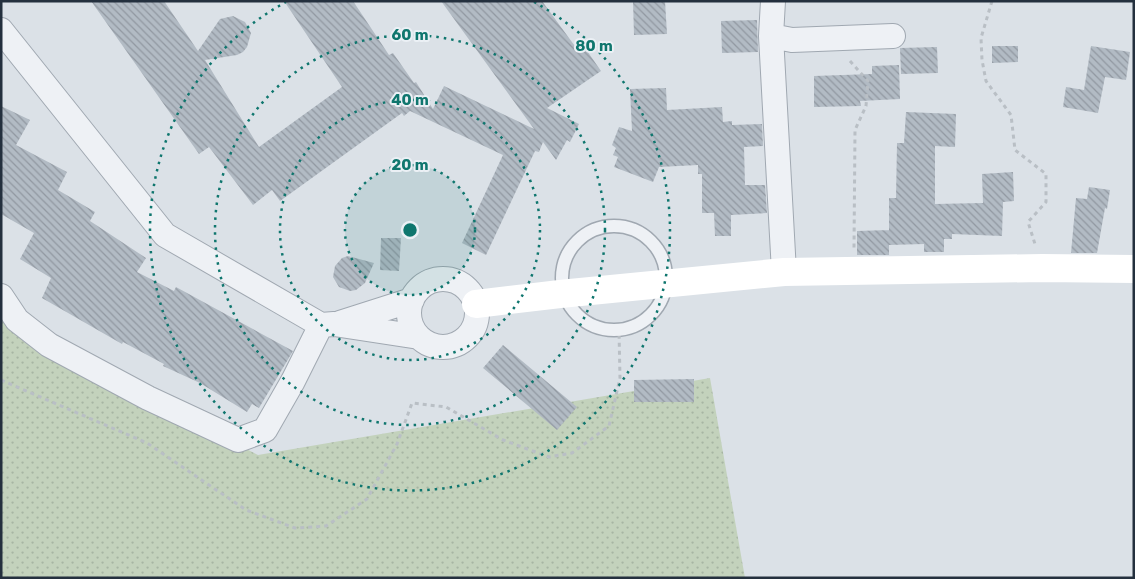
<svg xmlns="http://www.w3.org/2000/svg" width="1135" height="579" font-family="Rubik,sans-serif">
  <style>
    .grass { fill: url(#grass-dots) }
    .building { fill: url(#building-back-hatch) }
    .lines { fill: none; stroke-linecap: round; stroke-linejoin: round }
    .lane-casing { stroke: #a0a8b1; stroke-width: 15 }
    .street-casing { stroke: #a0a8b1; stroke-width: 26 }
    .path { stroke: #b9bfc5; stroke-width: 3; stroke-dasharray: 4 4; stroke-linecap: butt }
    .lane { stroke: #eef1f5; stroke-width: 12 }
    .street { stroke: #eef1f5; stroke-width: 24 }
    .secondary { stroke: #fff; stroke-width: 28 }
    .ring { fill: none; stroke: #0f766e; stroke-width: 2.5; stroke-dasharray: 2.5 5 }
    .centre { fill: #0f766e; stroke: #ebf0f5; stroke-width: 2.5 }
    .ring-label { font-size: 15px; text-anchor: middle; font-weight: bold; fill: #0f766e; stroke: #ebf0f5; stroke-width: 4; stroke-linejoin: round; paint-order: stroke }
  </style>
  <defs>
    <pattern id="grass-dots" width="8" height="8" patternUnits="userSpaceOnUse" patternTransform="scale(1.25)"><rect width="8" height="8" fill="#c3d2bc"/><path d="M2 2h.1M6 6h.1" fill="none" stroke="#a7b5a3" stroke-width="1.8" stroke-linecap="round"/></pattern>
    <pattern id="building-back-hatch" width="6" height="6" patternUnits="userSpaceOnUse" patternTransform="scale(1.25)"><rect width="6" height="6" fill="#b2bbc4"/><path d="M-1 5l2 2M0 0l6 6M5-1l2 2" fill="none" stroke="#9198a1"/></pattern>
  </defs>
  <rect width="100%" height="100%" fill="#dbe1e7"/>
  <path class="grass" d="M1,315L10,326L258,455L710,378L745,578H1Z"/>
  <path class="building" d="M91,1H164L198,51L220,19L233,16L245,22L251,33L247,47L243,52L237,55L205,60L259,147L342,87L284,1H353L389,55L393,53L414,83L416,82L433,109L444,86L534,129L441,1H542L577,49L583,45L601,71L547,108L579,124L570,142L567,140L556,160L543,142L539,152L535,151L486,255L462,243L503,155L410,111L404,116L402,113L280,201L272,190L253,205L209,147L199,154Z
    M633,1H665L667,34L634,35Z
    M757,20L758,52L722,53L721,21Z
    M992,46H1018V62L992,63Z
    M1091,46L1130,52L1126,80L1105,77L1098,113L1063,107L1066,87L1084,90Z
    M937,47L938,73L901,74L900,48Z
    M899,65L900,99L860,101L861,106L814,107V76L872,74V66Z
    M666,88L667,110L722,107L723,122L732,121V125L762,124L763,146L744,147L745,185H765L767,213L731,215V236H715L714,213H702V174H698V165L659,167L653,182L614,167L618,157L613,155L616,148L612,145L619,127L632,131L630,89Z
    M1,106L30,120L16,145L67,172L58,190L95,212L90,221L146,258L137,272L174,291L176,287L293,351L259,408L252,404L247,412L200,383L163,366L164,364L123,342L122,344L42,298L51,278L20,259L34,233L1,214Z
    M906,112L956,114L955,147L935,146V204L983,203L982,174L1013,172L1014,201L1003,202L1002,236L952,234V239H944V252H924V244L889,245V198H896L897,143H904Z
    M1089,187L1110,190L1107,209L1105,208L1097,253H1071L1076,198L1087,199Z
    M889,230V255H857V231Z
    M381,238H401L399,271L380,270Z
    M348,256L374,263L365,283L356,290L350,291L339,287L333,277L335,266L342,258Z
    M503,345L577,407L557,430L483,368Z
    M694,379V402H634V380Z"/>
  <g class="lines">
    <g class="lane-casing">
      <path id="lane" d="M562 278a52 52 0 1 1 104 0a52 52 0 1 1-104 0Z"/>
    </g>
    <g class="street-casing">
      <path id="street" d="M773,1L771,36L784,272
        M1,30L165,235L321,325L334,324L419,337
        M771,36L792,40L893,36
        M409 313a34 34 0 1 1 68 0a34 34 0 1 1-68 0Z
        M1,296L17,320L49,345L148,398L238,440L265,430L293,381L321,325
        M340,323L412,300"/>
    </g>
    <path class="path" d="M992,1L981,38L982,60L986,81L1011,115L1015,150L1046,174V202L1028,222L1035,244
      M850,61L868,81L866,106L855,130L854,248
      M1,380L147,443L246,510L295,528L326,526L367,499L397,444L412,403L446,407L503,440L549,457L572,453L609,426L620,378L619,331"/>
    <use href="#lane" class="lane"/>
    <use href="#street" class="street"/>
    <path class="secondary" d="M476,304L560,294L784,272L1042,268L1134,269"/>
  </g>
  <circle cx="410" cy="230" r="65" fill="#0f766e" fill-opacity=".12"/>
  <g class="ring">
    <circle cx="410" cy="230" r="65"/>
    <circle cx="410" cy="230" r="130"/>
    <circle cx="410" cy="230" r="195"/>
    <path d="M534 2A260 260 0 1 1 286 2"/>
  </g>
  <circle cx="410" cy="230" r="8" class="centre"/>
  <g class="ring-label">
    <text x="410" y="40">60 m</text>
    <text x="594" y="51">80 m</text>
    <text x="410" y="105">40 m</text>
    <text x="410" y="170">20 m</text>
  </g>
  <rect width="1135" height="579" fill="none" stroke="#24303e" stroke-width="5"/>
</svg>
